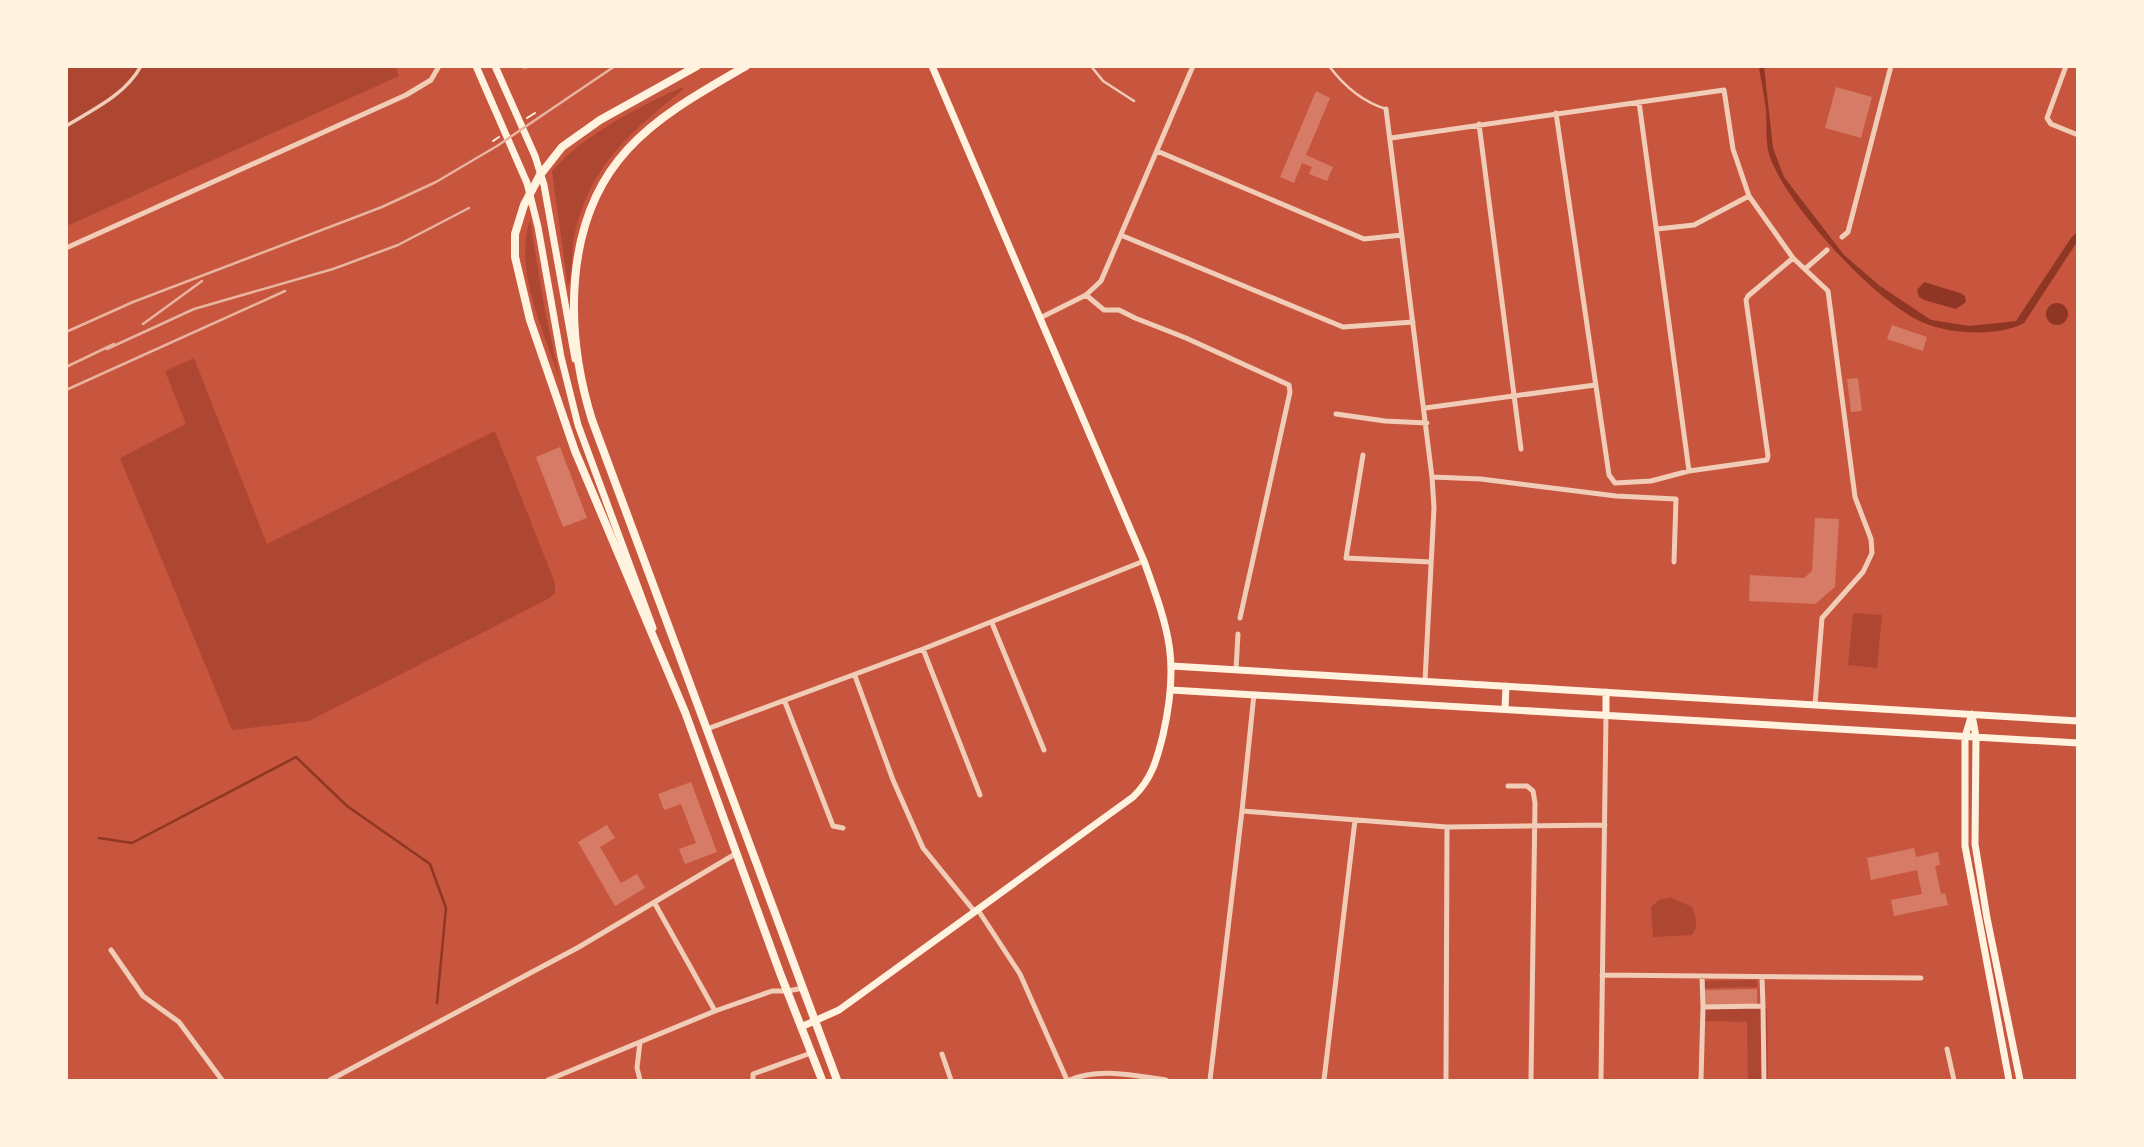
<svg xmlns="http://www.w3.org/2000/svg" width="2144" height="1147" font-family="'Golos Text',sans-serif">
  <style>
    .green { fill: #ae4732 }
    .water { fill: #8f3625 }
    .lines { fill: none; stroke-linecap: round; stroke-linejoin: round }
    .stream { stroke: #8f3625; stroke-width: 2.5 }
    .building { fill: #d67c66 }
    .path { stroke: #fff3e0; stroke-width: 2 }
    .service { stroke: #f1ccb7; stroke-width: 2.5 }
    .pedestrian { stroke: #f1ccb7; stroke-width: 3.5 }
    .minor { stroke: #f1ccb7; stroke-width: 5 }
    .secondary { stroke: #fff3e0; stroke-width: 7 }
    .trunk { stroke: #fff3e0; stroke-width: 8 }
    .rail { stroke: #e9b49f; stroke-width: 2.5 }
  </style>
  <rect width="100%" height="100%" fill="#c8553d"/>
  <path class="green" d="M395,66L399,76L67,226L66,67Z
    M683,87L684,89C633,130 593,162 576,228C571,247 573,270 568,287L552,171C585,134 638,107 683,87Z
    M530,220L544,305L560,381C545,332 513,271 530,220Z
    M194,358L267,544L495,431L555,583V593L548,599L309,721L232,730L120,458L186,424L165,371Z
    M1853,613L1882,615L1877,668L1848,665Z
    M1670,897L1692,907C1696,917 1699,926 1692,935L1653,937L1651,907L1659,900Z
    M1757,980V987L1705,988V981Z
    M1767,1008L1768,1080H1748L1747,1022L1704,1021V1009Z"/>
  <path class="water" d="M1759,67H1764L1773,148L1784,177L1844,255L1880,286L1931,320L1970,326L2016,321L2071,238L2077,232V242L2024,323C1999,337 1950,334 1924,323C1876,303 1787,206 1770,157C1765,143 1767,124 1766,109C1764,95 1761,81 1759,67Z
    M1924,282L1960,293L1965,296L1966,302L1956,309L1924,300L1919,297L1917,290Z
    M2046 314a11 11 0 1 1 22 0a11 11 0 1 1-22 0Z"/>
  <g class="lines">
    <path class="stream" d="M99,838L132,843L296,757L347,806L430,864L446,908L437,1003"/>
  </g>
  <path class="building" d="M1836,87L1872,97L1861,138L1825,128Z
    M1316,91L1330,98L1306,155L1333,167L1327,181L1309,174L1312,167L1302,163L1294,183L1280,177Z
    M1892,325L1927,337L1923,351L1887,339Z
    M1858,378L1862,411L1851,412L1847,379Z
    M560,447L587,518L563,527L536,457Z
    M1815,518L1839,519L1835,587L1815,604L1749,601L1750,575L1804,578L1812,571Z
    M691,782L717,852L685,864L679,849L696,843L681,804L664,810L658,794Z
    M607,825L615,838L600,847L621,883L637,874L645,888L615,906L578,842Z
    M1914,848L1916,857L1938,852L1940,865L1935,866L1941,894L1945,893L1948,905L1894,916L1891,900L1922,894L1917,870L1871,880L1867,858Z
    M1757,989V1005L1705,1006V990Z"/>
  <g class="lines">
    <path class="path" d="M527,118L535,113
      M493,141L499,137"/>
    <path class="service" d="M1091,66L1103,81L1134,101
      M1329,66C1344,86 1363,102 1386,109"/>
    <path class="pedestrian" d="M66,126C94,109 125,95 141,66"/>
    <path class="minor" d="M524,66H526
      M2066,66L2047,118L2051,124L2078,135
      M1639,102L1689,471
      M1386,109L1432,477L1434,508L1425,681
      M1556,113L1609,475L1615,483L1651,481L1689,471L1767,460L1768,456L1746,300L1748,296L1793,258
      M1479,124L1521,449
      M1391,138L1724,90L1733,149L1749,196L1793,258L1828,291L1855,497L1871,539L1872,553L1863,572L1822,618L1815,705
      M1157,151L1364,239L1402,235
      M1657,229L1694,225L1749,196
      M1123,236L1343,327L1413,322
      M1842,237L1848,232L1891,66
      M66,248L406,95L431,80L439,66
      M1805,269L1827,250
      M1086,295L1104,310H1119L1135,318L1186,338L1289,385L1290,392L1240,618
      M1040,318L1086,295L1101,281L1193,66
      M1425,408L1595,385
      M1336,414L1385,421L1427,423
      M1363,455L1346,558L1431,562
      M1432,477L1481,479L1616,496L1676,499L1674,562
      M992,623L1044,750
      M923,649L980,795
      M1236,670L1238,634
      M855,676L893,780L923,848L975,912
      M785,702L833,826L843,828
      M707,729L923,649L1144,561
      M1508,786H1527L1533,791L1535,803L1531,1080
      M1242,811L1447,827L1605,825
      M654,902L715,1011
      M978,910L1020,974L1067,1080
      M111,950L143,996L179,1022L222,1080
      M1602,975L1921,978
      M1702,976L1703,1007L1763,1006L1762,978
      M1763,1006L1764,1080
      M640,1042L637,1068L640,1080
      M1947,1049L1954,1080
      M942,1054L951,1080
      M330,1080L579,947L737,853
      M548,1080L715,1011L772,991H787L804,988
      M753,1080V1074L811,1053
      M1070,1080C1099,1067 1136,1076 1166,1080
      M1210,1080L1242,811L1254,694
      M1324,1080L1355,820
      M1446,1080L1447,827
      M1601,1080L1606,715
      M1701,1080L1703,1007"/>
    <path class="secondary" d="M476,66L527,183L538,227L561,357L578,425L653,628
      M495,66L535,156L544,185L575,359
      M1172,666L2078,721
      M1171,690L2078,743
      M1505,709L1506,686
      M1972,714L1965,737V846L2009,1080
      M1606,715V692
      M1972,715L1976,737L1975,844L1987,918L2020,1080
      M801,1027L839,1010L1133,797C1152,779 1157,759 1163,735C1180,660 1169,631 1144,561L932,66"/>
    <path class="trunk" d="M697,66L600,120L562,147L540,175L524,205L515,234V257L530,320L575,451L685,712L780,973L822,1080
      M746,66C705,90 660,114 628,149C562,220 565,333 592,420L837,1080"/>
    <path class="rail" d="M143,324L202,281
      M66,332L133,302L382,207L436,182L497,146L615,66
      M107,349L194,309L333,269L398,245L469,208
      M66,367L114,344
      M66,390L285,291"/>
  </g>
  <rect width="2144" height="1147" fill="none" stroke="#fff3e0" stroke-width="136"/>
</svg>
